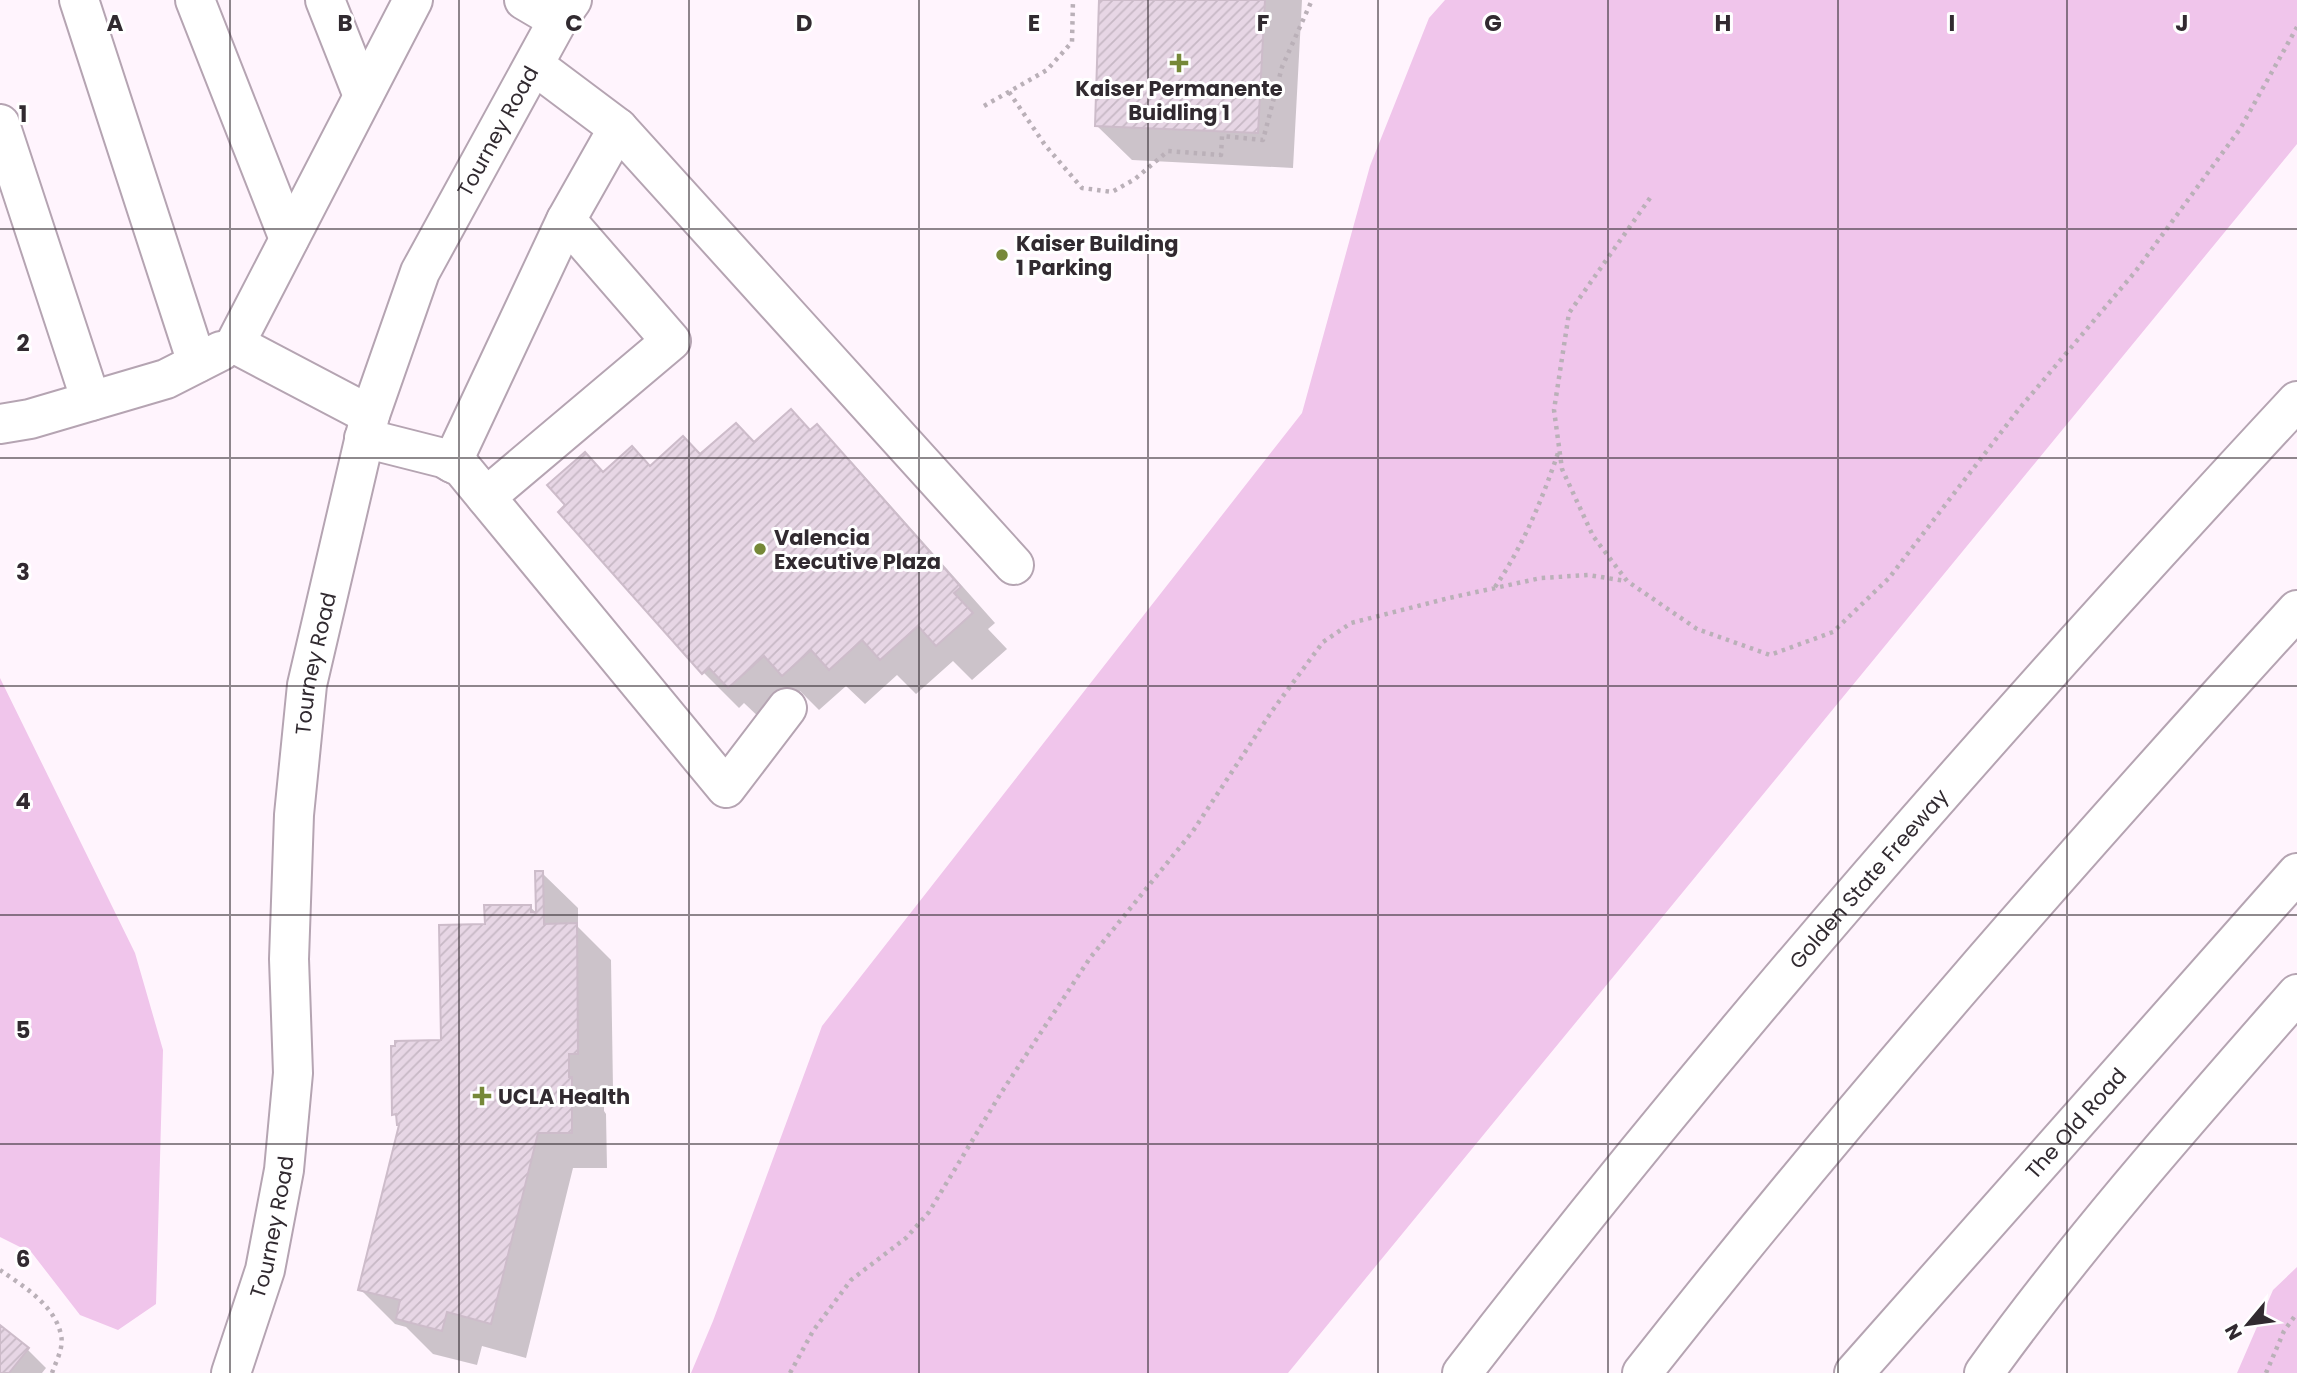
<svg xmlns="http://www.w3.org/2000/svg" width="2297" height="1373" font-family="Poppins,sans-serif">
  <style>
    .grass { fill: #f0c5eb }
    .shadow { fill: #0003 }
    .building { fill: url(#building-hatch); stroke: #cdbcca; stroke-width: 2 }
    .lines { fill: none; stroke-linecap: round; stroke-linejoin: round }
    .minor-casing { stroke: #b5a4b2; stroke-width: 42 }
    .major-casing { stroke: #b5a4b2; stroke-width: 42 }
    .highway-casing { stroke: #b5a4b2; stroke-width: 42 }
    .path { stroke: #bab0b8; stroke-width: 4.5; stroke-dasharray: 3.5 5; stroke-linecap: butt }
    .minor { stroke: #fff; stroke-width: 38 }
    .major { stroke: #fff; stroke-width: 38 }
    .highway { stroke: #fff; stroke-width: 38 }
    .grid { fill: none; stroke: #312a30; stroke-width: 2; stroke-opacity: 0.55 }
    .poi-dot { fill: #768838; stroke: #fff; stroke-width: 2.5 }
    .labels { text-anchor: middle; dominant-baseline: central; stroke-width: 6; stroke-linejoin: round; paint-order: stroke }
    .poi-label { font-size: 21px; font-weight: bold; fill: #312a30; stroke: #fff; text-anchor: start }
    .street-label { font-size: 21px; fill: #312a30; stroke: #fff }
    .grid-label { font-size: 23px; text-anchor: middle; font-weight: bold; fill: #312a30; stroke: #fff; stroke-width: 6; stroke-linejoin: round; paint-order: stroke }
  </style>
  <defs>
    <pattern id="building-hatch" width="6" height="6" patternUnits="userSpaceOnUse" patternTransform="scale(1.75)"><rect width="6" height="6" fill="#e7d6e5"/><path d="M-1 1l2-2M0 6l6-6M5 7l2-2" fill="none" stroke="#c7b8c5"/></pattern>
  </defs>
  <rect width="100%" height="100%" fill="#fff4fd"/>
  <path class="grass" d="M1445,0H2297V144L1288,1373H691L713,1321L822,1026L1302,413L1370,166L1429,18Z
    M0,678L135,953L163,1050L156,1304L118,1330L80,1315L32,1253L0,1237Z
    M2297,1267V1373H2237L2273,1290Z"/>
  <path class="shadow" d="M1101,0H1302L1293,168L1132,160L1096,125Z
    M816,426L852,462L995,623L988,629L1007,649L972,680L953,661L916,694L897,675L865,704L846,686L819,710L800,691L764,722L744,703L739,708L704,673L560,512L604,473L651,467L811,431Z
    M542,873L578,908V927L611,960L613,1089H604V1111L606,1114L607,1168H573L526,1358L482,1346L477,1365L433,1354L406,1327L395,1324L360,1289L400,1126L398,1119L394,1114L397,1048L442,1042L487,926L530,907L538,914Z
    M0,1325L4,1332L28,1350L46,1368L42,1373H0Z"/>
  <path class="building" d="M1099,0H1265L1258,133L1095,126Z
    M791,409L810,430L817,424L961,587L954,593L973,613L936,646L918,626L880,660L862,640L829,670L811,650L782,676L764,656L728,688L709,668L702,674L558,512L565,505L547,485L585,452L603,472L632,446L650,466L683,436L700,454L736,423L754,442Z
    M535,871H543L544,924L577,923L578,1054H569V1077H572V1133H538L491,1324L447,1312L442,1331L396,1319L400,1300L358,1290L399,1125H397L396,1114L392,1115L391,1046H395V1041L441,1040L439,925L485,924L484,905H531V912H536Z
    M0,1325L29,1348L9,1373H0Z"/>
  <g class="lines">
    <g class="minor-casing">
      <g id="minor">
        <path d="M79,0L197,363"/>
        <path d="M195,0L289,239"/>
        <path d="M325,0L363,96"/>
        <path d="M524,0L558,20"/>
        <path d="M0,124L91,401"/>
        <path d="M618,128L1014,565"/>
        <path d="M370,415L235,344L413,0"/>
        <path d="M0,424L30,419L166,379L221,351"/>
        <path d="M364,438L443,458L462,468L726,788L787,708"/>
        <path d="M452,463L566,220"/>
        <path d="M486,497L671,341L566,220L618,128L534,65"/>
        <path id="s1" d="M231,1373L265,1270L284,1170L293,1073L289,959L294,815L307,685L370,415L420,272L558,20L572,0"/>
      </g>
    </g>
    <g class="major-casing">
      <g id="major">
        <path id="s2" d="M1854,1373L2297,873"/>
        <path d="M1984,1373C2080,1240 2189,1117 2297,994"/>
      </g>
    </g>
    <g class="highway-casing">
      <g id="highway">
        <path id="s3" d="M1462,1373C1723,1035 2006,714 2297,401"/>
        <path d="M1642,1373C1849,1110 2071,858 2297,610"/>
      </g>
    </g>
    <path class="path" d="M1009,92L1045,145L1082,188L1112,192L1135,179L1168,151L1221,155L1222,136L1263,140L1282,67L1312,0
      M984,106L1047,70L1072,42L1073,0
      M1650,198L1569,313L1554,410L1562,469L1593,536L1627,581L1697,629L1770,655L1833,632L1889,578L2019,409L2135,272L2240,129L2297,27
      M1495,587C1523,546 1542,500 1558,453
      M0,1270C23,1286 55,1305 61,1335C64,1348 56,1361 52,1373
      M790,1373L813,1331L851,1280L906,1238L929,1212L1001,1093L1090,958L1193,831L1272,711L1323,642L1351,623L1449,598L1541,578L1588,575L1626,581
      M2266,1373L2284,1331L2297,1313"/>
    <use href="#minor" class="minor"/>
    <use href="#major" class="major"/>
    <use href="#highway" class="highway"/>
  </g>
  <path class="grid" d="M230,0V1373M459,0V1373M689,0V1373M919,0V1373M1148,0V1373M1378,0V1373M1608,0V1373M1838,0V1373M2067,0V1373M0,229H2297M0,458H2297M0,686H2297M0,915H2297M0,1144H2297"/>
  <g class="poi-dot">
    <path d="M1175.5 52.5h7v7h7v7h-7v7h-7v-7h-7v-7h7z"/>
    <circle cx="1002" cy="255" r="7"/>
    <circle cx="760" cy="549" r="7"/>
    <path d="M478.5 1085.5h7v7h7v7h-7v7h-7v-7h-7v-7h7z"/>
  </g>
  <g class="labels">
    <g class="poi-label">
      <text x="1179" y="88" text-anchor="middle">Kaiser Permanente<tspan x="1179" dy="24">Buidling 1</tspan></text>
      <text x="1016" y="243">Kaiser Building<tspan x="1016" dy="24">1 Parking</tspan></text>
      <text x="774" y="537">Valencia<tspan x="774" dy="24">Executive Plaza</tspan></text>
      <text x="498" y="1096">UCLA Health</text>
    </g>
    <g class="street-label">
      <text stroke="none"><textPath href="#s1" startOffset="1286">Tourney Road</textPath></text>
      <text stroke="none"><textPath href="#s1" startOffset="719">Tourney Road</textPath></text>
      <text stroke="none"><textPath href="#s3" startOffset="640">Golden State Freeway</textPath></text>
      <text stroke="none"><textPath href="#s2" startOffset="334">The Old Road</textPath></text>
      <text stroke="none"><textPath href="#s1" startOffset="152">Tourney Road</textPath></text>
    </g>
  </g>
  <g class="grid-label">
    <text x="115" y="31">A</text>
    <text x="345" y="31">B</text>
    <text x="574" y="31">C</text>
    <text x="804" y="31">D</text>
    <text x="1034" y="31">E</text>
    <text x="1263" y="31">F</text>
    <text x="1493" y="31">G</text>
    <text x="1723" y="31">H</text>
    <text x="1952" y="31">I</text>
    <text x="2182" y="31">J</text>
    <text x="23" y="122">1</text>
    <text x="23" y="351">2</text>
    <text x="23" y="580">3</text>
    <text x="23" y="809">4</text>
    <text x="23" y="1038">5</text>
    <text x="23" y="1267">6</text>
  </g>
  <g transform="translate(2248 1324) rotate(241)" stroke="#ffffff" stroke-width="5" paint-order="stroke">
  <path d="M0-5L12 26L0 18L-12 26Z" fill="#312a30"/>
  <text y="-10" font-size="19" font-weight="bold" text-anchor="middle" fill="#312a30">N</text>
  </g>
</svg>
